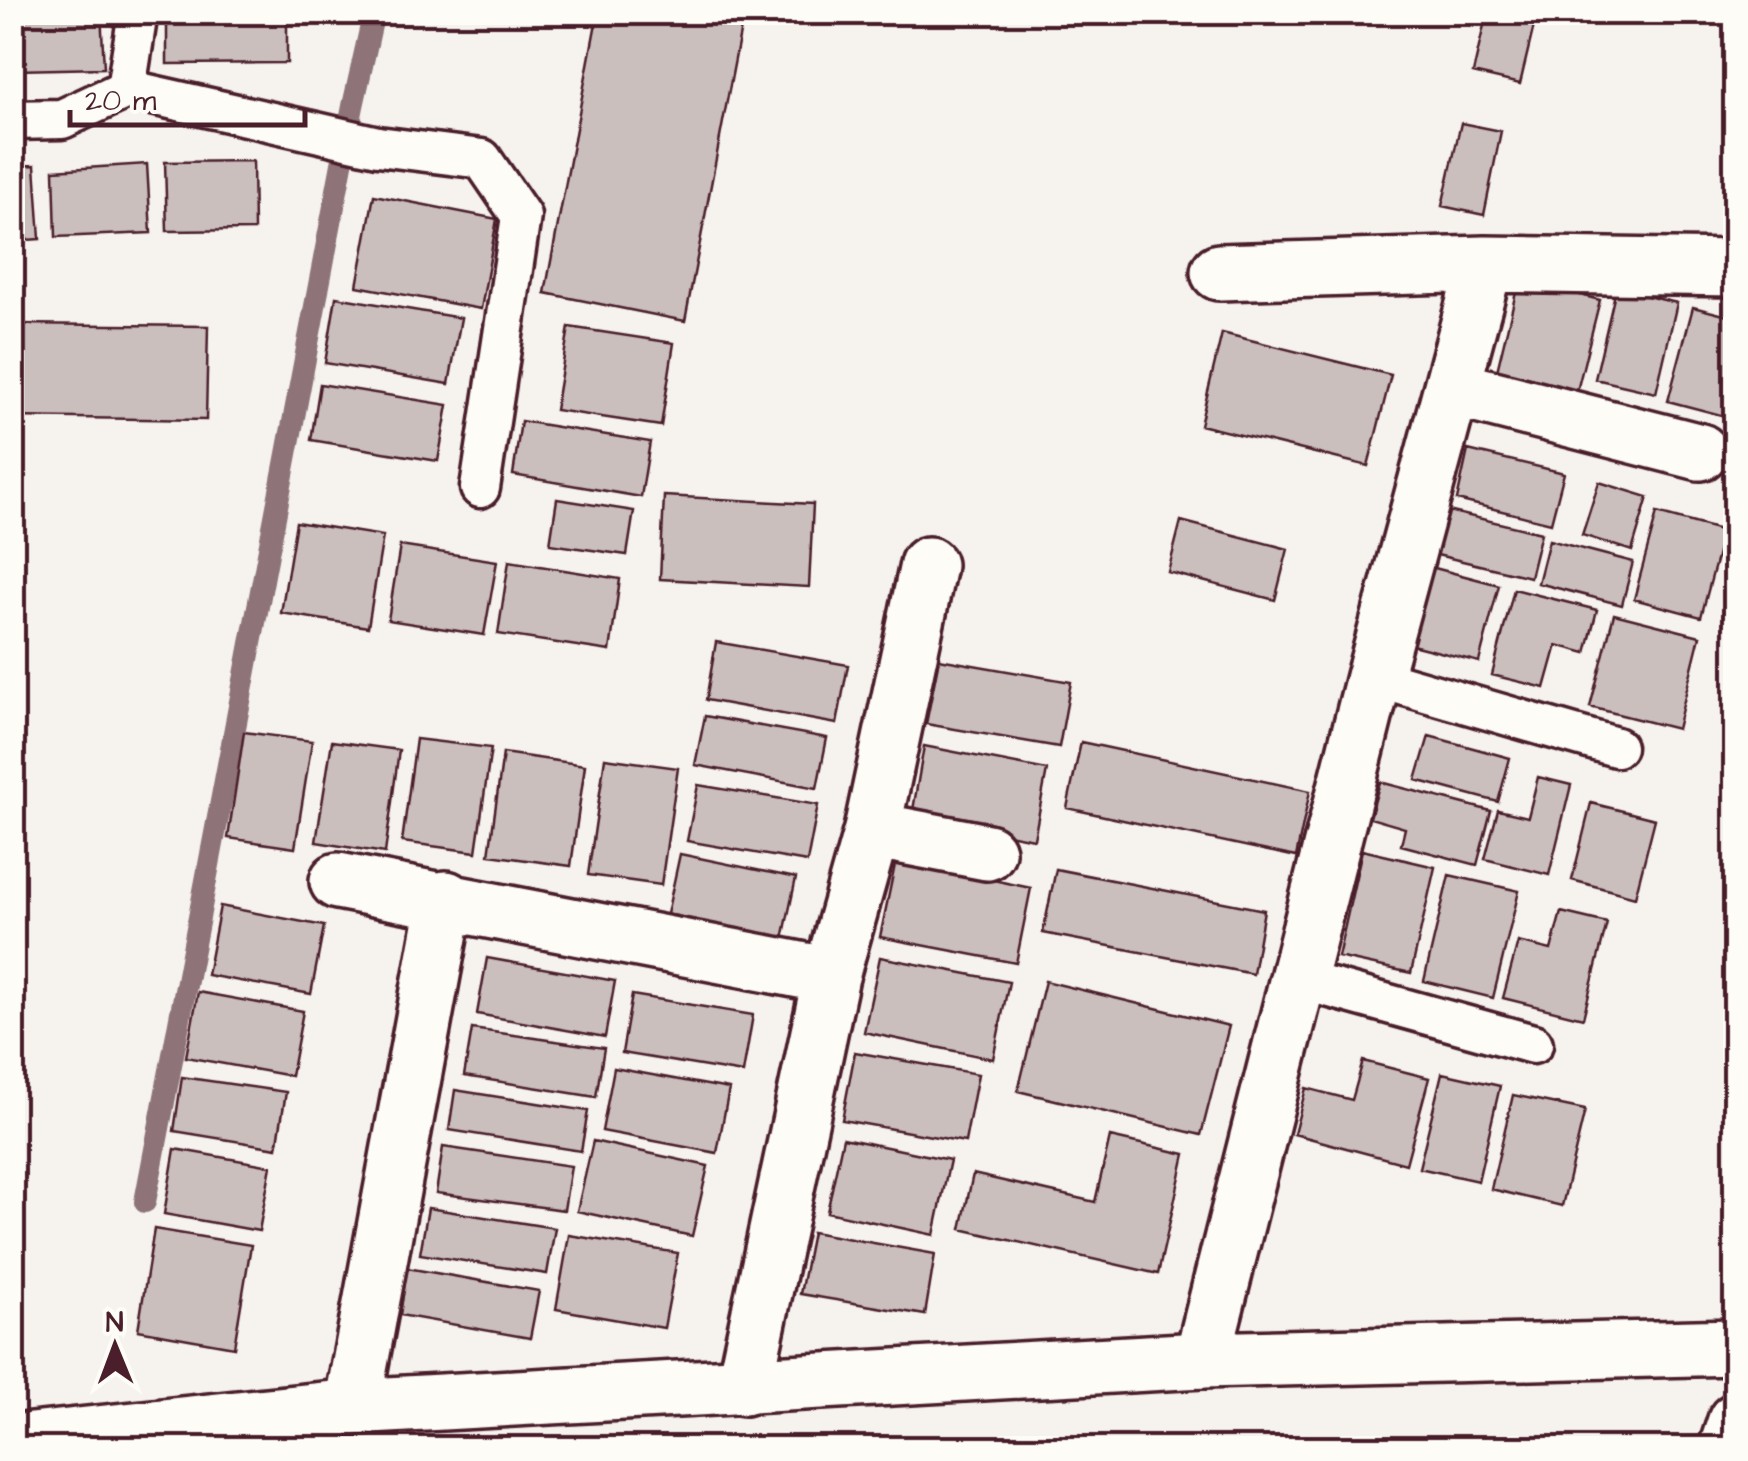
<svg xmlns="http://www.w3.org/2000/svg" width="1748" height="1461" font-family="'Architects Daughter',sans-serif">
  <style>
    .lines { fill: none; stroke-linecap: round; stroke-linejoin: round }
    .stream { stroke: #8e7378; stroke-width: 22 }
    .building { fill: #cbbfbe; stroke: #4a1f2b; stroke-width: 2.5 }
    .lane-casing { stroke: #4a1f2b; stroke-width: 45 }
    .street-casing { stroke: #4a1f2b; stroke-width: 62 }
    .secondary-casing { stroke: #4a1f2b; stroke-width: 62 }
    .lane { stroke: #fdfcf7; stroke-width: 38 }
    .street { stroke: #fdfcf7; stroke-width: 55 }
    .secondary { stroke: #fdfcf7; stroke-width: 55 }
  </style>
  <rect width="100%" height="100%" fill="#f6f3ef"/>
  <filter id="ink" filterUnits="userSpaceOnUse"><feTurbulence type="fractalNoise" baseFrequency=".01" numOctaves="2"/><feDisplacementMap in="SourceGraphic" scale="20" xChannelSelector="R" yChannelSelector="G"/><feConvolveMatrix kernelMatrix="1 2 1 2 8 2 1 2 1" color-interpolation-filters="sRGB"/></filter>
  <g filter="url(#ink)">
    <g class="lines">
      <path class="stream" d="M145,1202L353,106L374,12"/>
    </g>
    <path class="building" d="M13,12H101L104,68L16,70Z
      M167,12H287V63L167,64Z
      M598,12H744L685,321L545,293Z
      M1487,12H1520L1536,17L1520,84L1473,73Z
      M1461,123L1501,131L1484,215L1442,206Z
      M253,161L254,230L167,231L165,162Z
      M147,164L151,233L56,237L54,170Z
      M35,165L40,239L12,241V166Z
      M374,195L497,219L481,309L357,286Z
      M1519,280L1600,300L1577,391L1497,371Z
      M1616,289L1677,303L1656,393L1595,379Z
      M336,297L461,318L449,384L325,363Z
      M1693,307L1736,318V419L1668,401Z
      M12,324L208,326L206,420L12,417Z
      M569,327L674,343L661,426L555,410Z
      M1222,333L1391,375L1368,466L1200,425Z
      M320,384L448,405L438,461L311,440Z
      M521,421L650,442L641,497L513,475Z
      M1468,450L1564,473L1551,523L1457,500Z
      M1599,482L1648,497L1632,551L1582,535Z
      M664,496L813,504L809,587L660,579Z
      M557,499L634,511L627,555L550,544Z
      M1448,511L1541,533L1530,577L1437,555Z
      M1657,513L1724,531L1701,617L1634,599Z
      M1181,521L1288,549L1275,600L1168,572Z
      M296,522L383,536L368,627L281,613Z
      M1549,540L1633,562L1622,605L1538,583Z
      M400,546L497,561L484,635L388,620Z
      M509,561L620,579L610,651L498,634Z
      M1427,566L1499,585L1479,662L1408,644Z
      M1514,589L1597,610L1586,653L1557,645L1545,688L1492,675Z
      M1614,614L1700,636L1677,729L1590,707Z
      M716,642L848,665L837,724L706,700Z
      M939,659L1071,682L1059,747L926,724Z
      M705,716L827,738L817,788L695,765Z
      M244,732L312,741L295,848L228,838Z
      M1429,736L1510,758L1498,802L1416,780Z
      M416,739L491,748L476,852L402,842Z
      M332,741L399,750L385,853L316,842Z
      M1081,742L1310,791L1296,857L1067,808Z
      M924,746L1047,770L1034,839L912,816Z
      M503,753L585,765L571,866L489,855Z
      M605,758L678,768L661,885L588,875Z
      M1538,777L1571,785L1549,875L1485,859L1498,810L1528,817Z
      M1380,782L1491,811L1477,865L1401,845L1405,828L1370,818Z
      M698,785L818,805L807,862L687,841Z
      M1591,803L1655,819L1635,897L1572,880Z
      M1362,850L1435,867L1411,973L1338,957Z
      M680,854L796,878L783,939L667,914Z
      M896,860L1031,888L1016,963L880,937Z
      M1056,869L1264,910L1253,974L1043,933Z
      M1449,875L1519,891L1493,998L1424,981Z
      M220,906L324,926L311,994L207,975Z
      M1561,912L1607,923L1583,1018L1503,998L1518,942L1551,950Z
      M880,957L1009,982L993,1059L864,1032Z
      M487,958L615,981L605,1037L477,1014Z
      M1045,981L1229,1026L1201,1135L1018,1091Z
      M198,992L303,1011L291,1076L186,1057Z
      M632,995L753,1015L743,1073L622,1053Z
      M472,1029L604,1048L596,1097L464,1076Z
      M855,1052L978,1074L965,1142L842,1120Z
      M1363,1061L1429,1078L1406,1164L1294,1134L1306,1088L1352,1100Z
      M614,1068L729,1089L717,1153L602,1131Z
      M1442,1073L1500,1086L1478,1181L1419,1168Z
      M182,1077L286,1092L277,1148L174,1131Z
      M455,1090L588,1111L581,1151L449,1130Z
      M1513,1095L1585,1110L1562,1206L1491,1189Z
      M1110,1137L1185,1154L1158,1274L961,1229L973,1174L1095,1202Z
      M843,1138L950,1160L934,1235L827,1212Z
      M593,1141L708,1166L692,1236L577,1211Z
      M443,1147L571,1166L564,1210L436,1193Z
      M175,1149L271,1166L259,1231L164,1214Z
      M428,1208L555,1228L547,1274L420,1254Z
      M154,1229L251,1245L234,1347L138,1330Z
      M812,1232L935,1254L925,1315L800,1294Z
      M569,1235L678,1253L664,1328L556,1309Z
      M407,1268L539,1291L530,1338L400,1315Z"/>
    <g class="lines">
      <g class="lane-casing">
        <path id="lane" d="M126,89L378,146L482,159L521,216L480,488
          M12,120L62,119L126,89L138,12
          M1374,677L1616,747
          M1298,979L1533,1044"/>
      </g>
      <g class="street-casing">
        <path id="street" d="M1219,272L1485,264L1736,268
          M1454,389L1700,452
          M872,830L987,852
          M338,881L831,976
          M1202,1360L1374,677L1485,264
          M744,1387L831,976L872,830L928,565
          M352,1407L446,899"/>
      </g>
      <g class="secondary-casing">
        <path id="secondary" d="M12,1443L352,1407L1202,1360L1736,1347
          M1727,1448L1736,1421"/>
      </g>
      <use href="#lane" class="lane"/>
      <use href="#street" class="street"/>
      <use href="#secondary" class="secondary"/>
    </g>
  </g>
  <rect width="1748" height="1461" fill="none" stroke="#fdfcf7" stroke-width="50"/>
  <rect x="25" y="25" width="1698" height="1411" fill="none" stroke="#4a1f2b" stroke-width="4" filter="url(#ink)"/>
  <g transform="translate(115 1346) rotate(359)" stroke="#fdfcf7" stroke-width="8" paint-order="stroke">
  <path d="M0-8L18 38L0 25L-18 38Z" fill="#4a1f2b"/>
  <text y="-15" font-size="28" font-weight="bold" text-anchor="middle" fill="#4a1f2b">N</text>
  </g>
  <path d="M70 110v15h235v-15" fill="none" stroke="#4a1f2b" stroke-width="5"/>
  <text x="85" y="110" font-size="30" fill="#4a1f2b" stroke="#fdfcf7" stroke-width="8" paint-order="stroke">20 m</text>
</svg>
